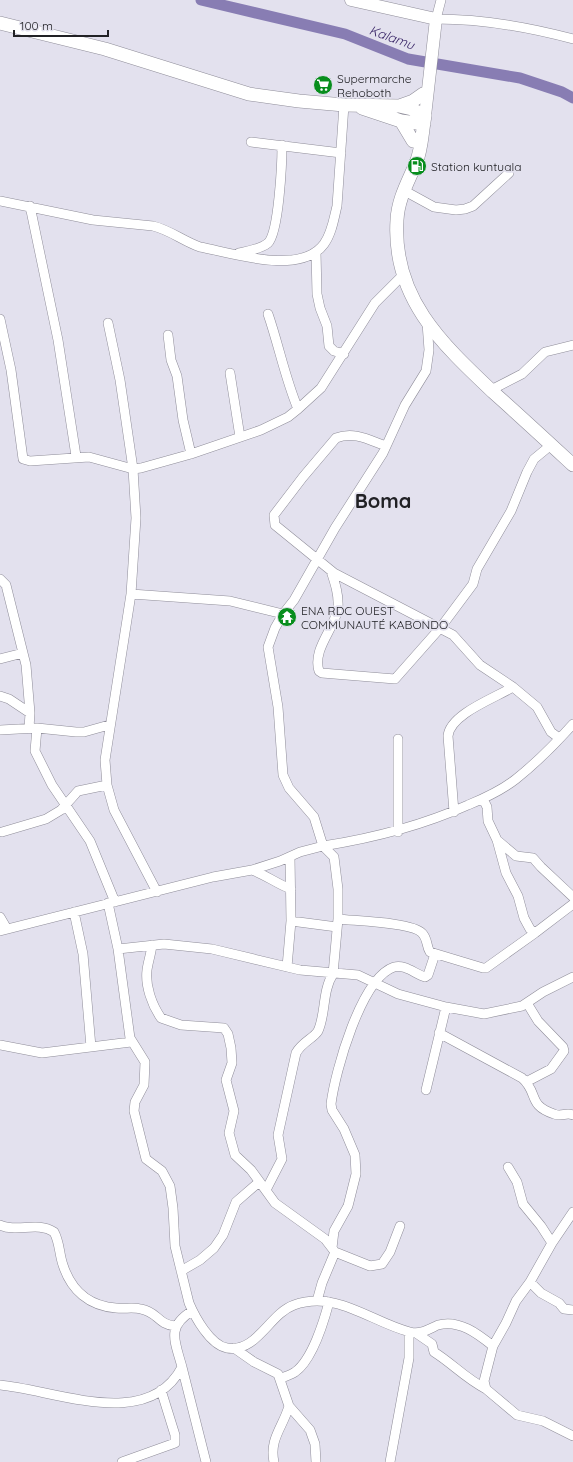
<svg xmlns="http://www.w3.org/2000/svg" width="573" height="1462" font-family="Quicksand,sans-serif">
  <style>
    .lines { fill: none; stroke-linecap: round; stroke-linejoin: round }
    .river { stroke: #887db3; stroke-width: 11 }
    .minor-casing { stroke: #8f8d99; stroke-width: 10 }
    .major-casing { stroke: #8f8d99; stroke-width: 13 }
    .highway-casing { stroke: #8f8d99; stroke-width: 14 }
    .minor { stroke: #fff; stroke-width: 9 }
    .major { stroke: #fff; stroke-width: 12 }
    .highway { stroke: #fff; stroke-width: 13 }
    .labels { text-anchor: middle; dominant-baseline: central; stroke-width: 3.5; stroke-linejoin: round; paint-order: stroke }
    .poi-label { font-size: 12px; fill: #212125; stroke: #e3e1ee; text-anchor: start }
    .water-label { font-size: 13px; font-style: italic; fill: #382466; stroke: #e3e1ee }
    .town-label { font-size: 20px; font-weight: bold; fill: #212125; stroke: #e3e1ee }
  </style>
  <rect width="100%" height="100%" fill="#e3e1ee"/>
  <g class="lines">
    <path class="river" d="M201,0L345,34L408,59L520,78L562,92L573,98"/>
    <g class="minor-casing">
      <path id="minor" d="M441,0L436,19C483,19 528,27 573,39
        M251,142L341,153
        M403,190L434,207L456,210L465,209L473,206L509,173
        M0,201L93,220L153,226C170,230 183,241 200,247C232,253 301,276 324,244C332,233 334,218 337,206L344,105
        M30,206L58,340L76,456
        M316,252L317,294L320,308L327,326L329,346L334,351L344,354
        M239,253C248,251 261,249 268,243C279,232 282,162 282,145
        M268,314C279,346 285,378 298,409
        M0,319L11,370L23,459L30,461L89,457L133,469L141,468L191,454L261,430L288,417L298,409L321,388L375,303L402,276
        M108,323L120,380L133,469L136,518L131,594L105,760L107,785L114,810L157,892
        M168,335L171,360L177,376L183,420L191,454
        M230,373L240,437
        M491,390L522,374L545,352L573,345
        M386,446C369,440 354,431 336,438L303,477L274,515L275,525L334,573L453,635L480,665L513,687L537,707L551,732L559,738
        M331,571C335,583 339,595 338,608C335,628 312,649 319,671L322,673L395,679L441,627L473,584L477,569L511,511L527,472L534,459L551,445
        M0,579L6,585L26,665L30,713
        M131,594L230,601L283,614L275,628L268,647L278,707L283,775L289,788L314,817L323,846C374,838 421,826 468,805C485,798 502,790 516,779C536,763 556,743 573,724
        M283,614L294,600L335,528L383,453L405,405L426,371L429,350L427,323
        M0,659L23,653
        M0,696L9,699L30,713L29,728
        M37,728L35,751L52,785L90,841L115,902
        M0,730L37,728L76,732H84L109,725
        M398,739V832
        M483,799L487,807L488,821L497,840L516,856L533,858L541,867L573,897
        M454,812L448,736C450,714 495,698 513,687
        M2,832L46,819L61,810L78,791L107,785
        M497,840L506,873L518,896L524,918L530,929L535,933
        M252,870C266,875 277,884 291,889
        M108,903L118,949L130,1038L145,1062L144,1085L135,1102L134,1111L146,1159L162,1171L170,1186L173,1208L175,1246L189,1303C195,1317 210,1345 227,1348C257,1353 269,1314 294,1305C337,1290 371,1322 410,1332C420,1335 429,1329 438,1325C459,1319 478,1334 493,1346
        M74,912L83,954L91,1047
        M0,917L7,929
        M338,919C354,921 412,922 422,933C428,939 426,946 430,952L483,968H486L535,933L573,904
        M291,921L337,927
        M0,931L213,877L252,870L280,861L300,852L323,846L334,857L338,889V919L333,974C322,991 326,1014 318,1031C314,1038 302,1042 296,1053L278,1135L282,1159L266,1190
        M152,945C151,954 148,962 147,970C145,986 152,1005 161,1018L181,1025L224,1028L228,1034L231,1048L232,1063L226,1080L234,1111L229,1133L235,1155L251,1170L275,1203L325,1239L335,1252
        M118,949L164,944L212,949L300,970L358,975L398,994L446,1007L484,1014L522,1006L543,992L573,977
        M287,967L291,921L290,857
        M439,1033L522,1078C539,1093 527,1105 554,1114C561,1117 567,1112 573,1115
        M0,1045L42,1053L131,1042
        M526,1082L551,1069L564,1051L563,1047L538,1021L527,1003
        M426,1090L446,1007
        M508,1167L517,1182L523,1204L541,1226L552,1243
        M573,1212L552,1243L530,1282L516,1301L506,1323L493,1346L484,1381L486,1389L517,1415L543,1421L573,1436
        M0,1225C17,1233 37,1221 54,1232C60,1243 59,1254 63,1265C71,1290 89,1306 116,1308C125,1309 133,1307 141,1309C158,1312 157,1324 175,1326
        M332,1248L334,1231L348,1206L356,1174L355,1155L344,1129L332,1110L331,1104C335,1072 361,978 394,967C405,964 415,974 425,977L428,975L435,954
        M181,1271L200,1260L214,1248L223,1235L236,1202L259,1182
        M530,1282L541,1293L559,1303L564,1309L573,1310
        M317,1301L322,1283L335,1252L370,1266L382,1264L390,1252L400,1226
        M416,1333L432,1344L434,1352C453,1364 465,1378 486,1389
        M234,1348L254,1362L278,1374L289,1406L310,1430L315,1444L316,1462
        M182,1367L206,1462
        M281,1378C286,1376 291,1375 295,1372C312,1360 324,1321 329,1302
        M0,1385C55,1390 148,1432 182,1367C175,1341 166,1327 192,1311
        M122,1462L175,1443V1435L161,1390
        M274,1462C269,1439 283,1427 289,1406
        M390,1462L409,1358V1332"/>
    </g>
    <g class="major-casing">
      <path id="major" d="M351,0L436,19L425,116"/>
    </g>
    <g class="highway-casing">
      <path id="highway" d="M0,23L105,49L249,94L299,101L344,105L399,106L412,109L425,116C422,131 422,149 416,163C408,182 398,199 397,220C392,297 441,343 493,392C520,416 547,441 573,465
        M399,106L413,101L423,94
        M362,108L401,121L424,124
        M401,121L413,141"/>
    </g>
    <use href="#minor" class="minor"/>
    <use href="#major" class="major"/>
    <use href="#highway" class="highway"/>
  </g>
  <defs>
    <g id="supermarket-disc" transform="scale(1)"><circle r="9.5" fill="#088e1d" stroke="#e3e1ee"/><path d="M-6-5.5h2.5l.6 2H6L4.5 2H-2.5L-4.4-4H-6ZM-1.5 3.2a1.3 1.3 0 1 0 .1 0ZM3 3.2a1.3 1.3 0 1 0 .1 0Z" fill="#fff"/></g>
    <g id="fuel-disc" transform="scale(1)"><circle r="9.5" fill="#088e1d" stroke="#e3e1ee"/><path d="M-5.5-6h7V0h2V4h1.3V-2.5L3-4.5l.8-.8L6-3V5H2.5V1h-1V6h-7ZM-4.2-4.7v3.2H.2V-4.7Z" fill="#fff"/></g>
    <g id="temple-disc" transform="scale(1)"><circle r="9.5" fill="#088e1d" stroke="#e3e1ee"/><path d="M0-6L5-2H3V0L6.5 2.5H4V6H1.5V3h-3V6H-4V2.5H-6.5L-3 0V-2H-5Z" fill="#fff"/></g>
  </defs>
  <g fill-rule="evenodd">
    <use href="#supermarket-disc" x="323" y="85"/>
    <use href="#fuel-disc" x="417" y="166"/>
    <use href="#temple-disc" x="287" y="617"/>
  </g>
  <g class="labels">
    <g class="poi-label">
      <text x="337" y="78">Supermarche<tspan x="337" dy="14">Rehoboth</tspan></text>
      <text x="431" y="166">Station kuntuala</text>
      <text x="301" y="610">ENA RDC OUEST<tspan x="301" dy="14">COMMUNAUTÉ KABONDO</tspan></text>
    </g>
    <g class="water-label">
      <text transform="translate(392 37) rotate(20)">Kalamu</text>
    </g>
    <g class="town-label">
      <text x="383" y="500">Boma</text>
    </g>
  </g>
  <path d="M14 30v6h94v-6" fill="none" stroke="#212125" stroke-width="2"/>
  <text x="20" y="30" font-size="12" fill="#212125" stroke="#e3e1ee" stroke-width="3" paint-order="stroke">100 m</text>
</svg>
